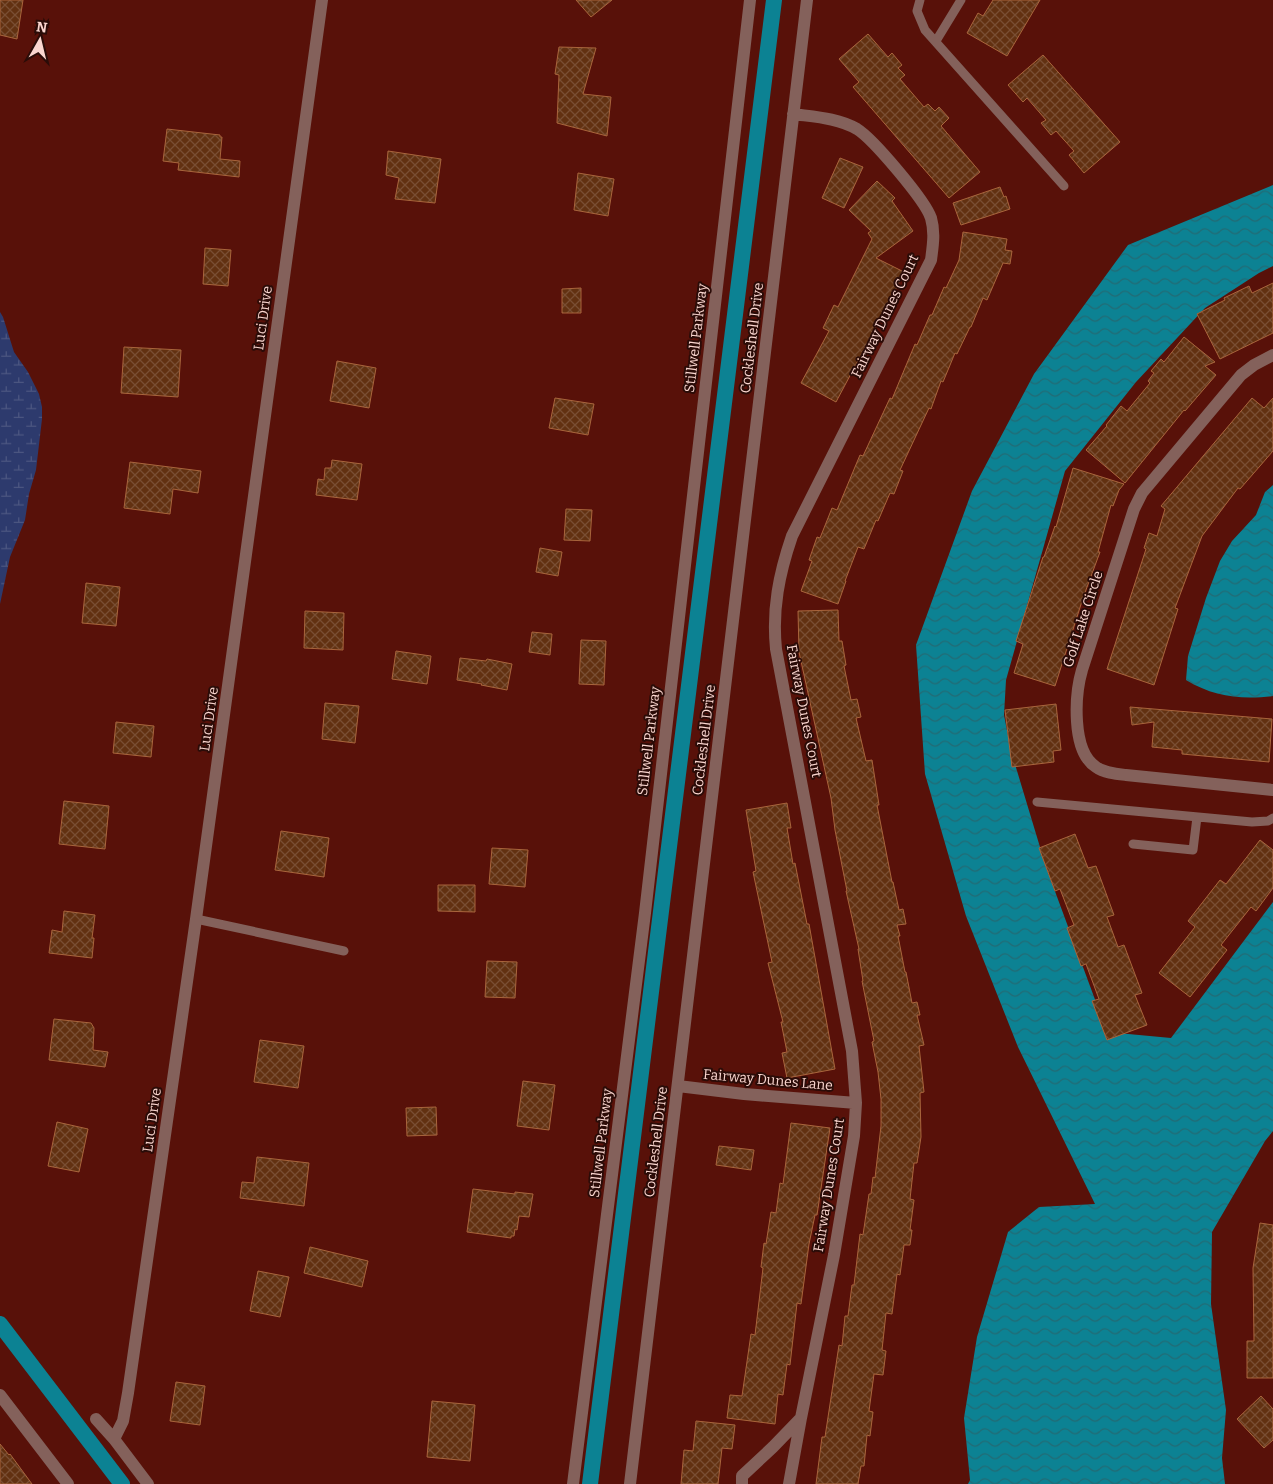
<svg xmlns="http://www.w3.org/2000/svg" width="1273" height="1484" font-family="Bitter,serif">
  <style>
    .wetland { fill: url(#wetland-marsh) }
    .water { fill: url(#water-waves) }
    .lines { fill: none; stroke-linecap: round; stroke-linejoin: round }
    .canal { stroke: #0c8293; stroke-width: 16 }
    .building { fill: url(#building-cross-hatch); stroke: #a9653c }
    .lane { stroke: #84615b; stroke-width: 9 }
    .street { stroke: #84615b; stroke-width: 12 }
    .labels { text-anchor: middle; dominant-baseline: central; stroke-width: 4; stroke-linejoin: round; paint-order: stroke }
    .street-label { font-size: 14px; fill: #fad6cf; stroke: #2a0c08 }
  </style>
  <defs>
    <pattern id="wetland-marsh" width="20" height="14" patternUnits="userSpaceOnUse" patternTransform="scale(1.25)"><rect width="20" height="14" fill="#2d3a6d"/><path d="M1 5h8M5 5V1M11 12h8M15 12V8" fill="none" stroke="#4c5681"/></pattern>
    <pattern id="water-waves" width="16" height="10" patternUnits="userSpaceOnUse" patternTransform="scale(1.25)"><rect width="16" height="10" fill="#0c8293"/><path d="M0 5q4-4 8 0t8 0" fill="none" stroke="#226b75"/></pattern>
    <pattern id="building-cross-hatch" width="8" height="8" patternUnits="userSpaceOnUse" patternTransform="scale(1.25)"><rect width="8" height="8" fill="#623111"/><path d="M0 0l8 8M0 8l8-8" fill="none" stroke="#794e33"/></pattern>
  </defs>
  <rect width="100%" height="100%" fill="#581109"/>
  <path class="wetland" d="M0,312L3,317L14,352L28,372L39,394L42,407V419L36,470L29,494L25,520L10,557L0,604Z"/>
  <path class="water" d="M1273,185V266L1259,273L1205,308L1136,382L1065,471L1006,680L1004,715L1011,751L1046,867L1107,1032L1171,1038L1273,902V1131L1265,1141L1212,1232L1211,1304L1226,1410L1222,1458L1225,1484H968L970,1480L964,1418L977,1337L1008,1232L1039,1207L1095,1204L1018,1047L966,916L925,774L916,645L972,491L1034,374L1128,245Z
    M1273,485V696C1242,700 1214,697 1186,680L1188,656L1206,598L1220,561L1232,541L1256,515L1265,492Z"/>
  <g class="lines">
    <path class="canal" d="M0,1324L122,1484
      M590,1484L774,0"/>
  </g>
  <path class="building" d="M0,0H23L17,39L0,35Z
    M576,0H612L591,17Z
    M993,0H1040L1007,56L967,33L978,13L983,16Z
    M868,34L888,57L892,53L902,65L898,68L905,75L900,79L924,107L928,104L935,111L939,107L949,118L941,126L980,172L949,198L853,87L859,82L839,59Z
    M559,47L596,48L583,94L611,97L607,136L557,123L559,75L555,74Z
    M1043,55L1120,142L1084,173L1069,155L1074,151L1056,131L1051,135L1041,123L1046,120L1027,98L1023,102L1008,85Z
    M167,129L220,135V137H222L220,159L240,161L239,177L178,170L179,163L163,161Z
    M388,151L441,159L435,203L395,199L399,178L386,175Z
    M840,158L863,167L844,208L822,198Z
    M578,173L614,179L608,216L574,210Z
    M877,181L895,198L892,201L913,231L876,258L904,272L881,321H879L836,402L801,383L829,331L823,328L834,305L838,307L872,239L868,233L871,231L849,210Z
    M1000,187L1004,197L1006,196L1010,209L961,225L953,203Z
    M963,232L1007,239L1005,250L1012,251L1010,264L1003,263L987,300L983,298L971,327H970L957,354L955,353L943,382L941,381L931,409L929,408L900,470L903,471L894,494L890,493L878,521L876,520L864,549L858,547L845,581H846L838,604L801,591L812,561L809,560L817,537L820,538L832,508L837,510L860,455L863,456L890,398L892,399L915,344L917,345L930,315H932L944,287L946,288L959,260Z
    M205,248L231,250L228,286L203,284Z
    M1273,283V333L1220,359L1197,314L1225,300L1224,298L1249,286L1252,293Z
    M581,288V313H562V289Z
    M1184,337L1215,362L1205,366L1216,375L1185,411L1184,410L1125,483L1086,450L1107,426L1106,425L1121,406L1127,411L1150,383L1148,381L1154,373L1151,371L1161,359L1164,362Z
    M124,347L181,350L178,397L121,393Z
    M337,361L376,368L369,408L330,401Z
    M555,398L594,404L588,435L549,428Z
    M1252,398L1264,408L1273,398V451L1240,489L1238,488L1202,536L1175,608L1178,609L1154,685L1107,669L1146,549L1144,548L1149,533L1157,536L1165,509L1161,506Z
    M332,460L362,464L357,500L316,495L318,479L324,480L325,468H331Z
    M130,462L201,471L198,493L173,489L170,514L124,508Z
    M1073,468L1124,484L1119,490L1113,506L1111,505L1098,552H1100L1083,598L1055,686L1014,673L1023,644L1016,641L1043,557H1044L1055,526L1056,527Z
    M566,509L592,510L590,541L564,540Z
    M540,548L562,552L558,576L536,572Z
    M86,583L120,587L116,626L82,623Z
    M838,610L839,641H842L846,665L844,666L851,700L857,699L861,717L856,718L866,761L872,760L879,805H877L892,882H893L899,910L903,909L906,924L897,925L900,936H898L905,972H906L912,1003L917,1002L920,1015H917L924,1045L919,1046L924,1092L920,1093L921,1137L917,1163H914L910,1199L914,1200L910,1230H912L910,1245H904L900,1275L897,1274L892,1314L886,1313L882,1350L886,1351L883,1375L874,1374L869,1411L873,1412L870,1436L867,1435L864,1466H861L858,1484H816L822,1437H825L839,1345L842,1346L845,1316H848L852,1285H854L860,1234L863,1235L869,1194H871L873,1177L875,1178L881,1126V1099L878,1072L872,1042L874,1041L862,981H863L858,949H859L846,891H847L835,830L831,798L799,652L798,611Z
    M305,611L344,613L343,650L304,648Z
    M532,632L552,634L550,655L529,652Z
    M581,640L606,641L604,685L579,684Z
    M396,651L431,656L427,684L392,679Z
    M460,658L486,661L487,659L512,664L507,690L481,685L482,684L457,680Z
    M325,703L359,706L355,743L322,739Z
    M1056,704L1061,750L1053,751L1054,762L1012,767L1005,710Z
    M1130,707L1272,719L1269,762L1182,754V750L1152,747L1154,722L1132,725Z
    M116,722L154,726L151,757L113,753Z
    M64,801L109,806L105,849L59,844Z
    M787,803L791,828H787L793,864L795,863L807,924H809L835,1069L787,1078L782,1053L787,1052L781,1022H783L768,963L772,962L753,872L756,871L746,810Z
    M281,831L329,838L324,877L275,870Z
    M1075,834L1088,868L1096,866L1114,915L1107,917L1118,947L1124,945L1142,993L1135,995L1147,1025L1107,1040L1092,1001L1099,999L1086,964L1081,966L1067,928L1074,925L1060,889L1055,891L1039,848Z
    M1260,840L1273,850V888L1256,911L1251,907L1221,945L1227,950L1190,997L1159,973L1195,927L1188,921L1220,880L1226,884Z
    M492,848L528,850L525,887L489,884Z
    M438,885H475V912L438,911Z
    M64,911L95,915L92,938H94L92,958L49,953L52,930L62,932Z
    M487,961L517,962L515,998L485,997Z
    M54,1019L91,1023L94,1028L93,1050L108,1052L105,1067L49,1060Z
    M260,1040L304,1046L298,1088L254,1082Z
    M523,1081L555,1085L549,1130L517,1126Z
    M436,1107L437,1135L407,1136L406,1108Z
    M57,1122L88,1129L79,1172L48,1166Z
    M791,1123L830,1128L817,1215H815L809,1244L801,1304L797,1303L790,1365L787,1364L783,1395L778,1394L775,1424L727,1418L730,1395L742,1396L751,1334L755,1335L763,1268L761,1267L764,1243L766,1244L771,1212L776,1213L780,1183L783,1184Z
    M719,1146L754,1150L751,1170L716,1165Z
    M257,1157L309,1163L304,1206L240,1198L242,1182L254,1183Z
    M473,1189L515,1194V1192L533,1194L529,1217L519,1216L517,1230L515,1229L514,1236H511V1238L467,1232Z
    M1260,1223L1273,1225V1378H1247V1341H1254L1253,1268Z
    M310,1247L368,1261L362,1287L304,1273Z
    M258,1271L289,1277L280,1317L250,1311Z
    M176,1382L205,1386L200,1425L170,1421Z
    M1261,1396L1273,1409V1440L1264,1448L1237,1419Z
    M432,1401L475,1405L470,1461L427,1457Z
    M696,1421L735,1425L732,1449L722,1448L718,1484H681L684,1450L693,1451Z
    M0,1444L9,1455L10,1454L32,1484H0Z"/>
  <g class="lines">
    <path class="lane" d="M920,0L917,11L925,30L1064,186
      M936,41L961,0
      M1037,802L1252,822L1268,821L1273,818
      M1133,844L1193,850L1197,817
      M196,919L344,951"/>
    <path class="street" d="M793,114C815,117 838,118 857,129C873,139 925,200 931,218C935,232 933,245 931,260L792,536C779,574 772,609 776,649L852,1051L856,1103L854,1136L834,1255L801,1418
      M1273,355L1254,365L1241,375L1142,493L1134,509L1082,670C1075,694 1071,751 1096,767C1104,773 1116,774 1126,775L1273,790
      M678,1086L744,1094L856,1103
      M0,1395L68,1484
      M96,1419L114,1439L148,1484
      M114,1439L123,1421L128,1393L196,919L322,0
      M573,1484L645,913L750,0
      M630,1484L807,0
      M742,1484V1476L773,1447L801,1418L789,1484"/>
  </g>
  <g class="labels">
    <g class="street-label">
      <text transform="translate(885 316) rotate(-64)">Fairway Dunes Court</text>
      <text transform="translate(263 318) rotate(-82)">Luci Drive</text>
      <text transform="translate(696 338) rotate(-83)">Stillwell Parkway</text>
      <text transform="translate(752 338) rotate(-83)">Cockleshell Drive</text>
      <text transform="translate(1083 619) rotate(-72)">Golf Lake Circle</text>
      <text transform="translate(804 711) rotate(79)">Fairway Dunes Court</text>
      <text transform="translate(209 719) rotate(-82)">Luci Drive</text>
      <text transform="translate(704 740) rotate(-83)">Cockleshell Drive</text>
      <text transform="translate(649 741) rotate(-83)">Stillwell Parkway</text>
      <text transform="translate(768 1080) rotate(5)">Fairway Dunes Lane</text>
      <text transform="translate(152 1120) rotate(-82)">Luci Drive</text>
      <text transform="translate(656 1142) rotate(-83)">Cockleshell Drive</text>
      <text transform="translate(601 1143) rotate(-83)">Stillwell Parkway</text>
      <text transform="translate(829 1185) rotate(-81)">Fairway Dunes Court</text>
    </g>
  </g>
  <g transform="translate(40 40) rotate(8)" stroke="#2a0c08" stroke-width="4" paint-order="stroke">
  <path d="M0-4L9 19L0 12L-9 19Z" fill="#fad6cf"/>
  <text y="-8" font-size="14" font-weight="bold" text-anchor="middle" fill="#fad6cf">N</text>
  </g>
</svg>
